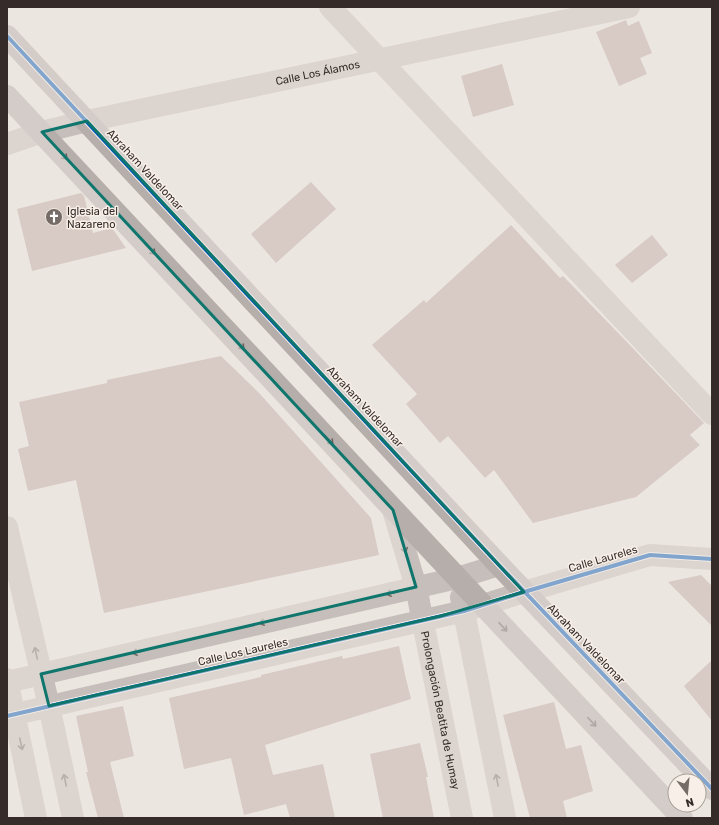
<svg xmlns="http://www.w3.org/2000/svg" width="719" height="825" font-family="Rubik,sans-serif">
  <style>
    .building { fill: #bea9a4 }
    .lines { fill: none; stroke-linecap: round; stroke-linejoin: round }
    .street { stroke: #c5beba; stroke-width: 22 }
    .secondary { stroke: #b6aeaa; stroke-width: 22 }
    .cycleway-casing { stroke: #f8f0e8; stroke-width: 6 }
    .cycleway { stroke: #0057b8; stroke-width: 4 }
    .oneway { stroke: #695f5c }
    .oneway2 { stroke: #766d6a }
    .marked { fill: none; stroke: #0f766e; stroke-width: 3; stroke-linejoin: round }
    .labels { text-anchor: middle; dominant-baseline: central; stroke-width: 3; stroke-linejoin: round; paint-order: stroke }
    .street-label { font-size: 11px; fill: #352b28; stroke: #f8f0e8 }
    .poi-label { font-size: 11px; fill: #352b28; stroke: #f8f0e8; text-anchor: start }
  </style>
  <rect width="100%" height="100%" fill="#ece6e0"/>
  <path class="building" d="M626,20L628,26L639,21L652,53L640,58L647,74L619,86L596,32Z
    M502,64L514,105L473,117L461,76Z
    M311,182L336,209L276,263L251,234Z
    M81,193L84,196L93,233L112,228L126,248L32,271L17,209Z
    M511,225L560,278L563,276L625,340L704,423L690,435L700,445L636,497L533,523L494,470L485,478L448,436L440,443L406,404L417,394L372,345L424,300L426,303Z
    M652,235L668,255L632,283L615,265Z
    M221,356L260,394L371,518L379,555L104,613L76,480L28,491L18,449L29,446L19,402L107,383V380Z
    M701,575L712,586V626L668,582Z
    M399,646L406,679L411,699L265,745L273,775L323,764L335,818H290L286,804L244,815L231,758L184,769L169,698L261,677V675L342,656L343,659Z
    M712,660V721L684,686Z
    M554,702L566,749L581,745L593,791L563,801L567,818H530L503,715Z
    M123,706L134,756L110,762L124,818H98L86,772H88L76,716Z
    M420,743L428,777H426L434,818H383L370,754Z"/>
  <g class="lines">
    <g class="street">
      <path d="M330,7L712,414"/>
      <path id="s1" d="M7,144L42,132L87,121L629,7"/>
      <path id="s2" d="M393,510L416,587L462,818"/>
      <path d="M7,527L49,706L73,818"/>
      <path d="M461,597L505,818"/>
      <path d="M7,679L36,818"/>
      <path d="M7,682L457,578L499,565"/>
      <path d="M7,716L464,611L524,592L650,555L712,559"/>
    </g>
    <path class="secondary" d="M7,36L499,565L712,789
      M7,96L682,818"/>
    <g class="cycleway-casing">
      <path id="cycleway" d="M7,36L499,565L712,789
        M7,716L464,611L524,592L650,555L712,559"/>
    </g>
    <use href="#cycleway" class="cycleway"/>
  </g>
  <defs><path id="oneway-shaft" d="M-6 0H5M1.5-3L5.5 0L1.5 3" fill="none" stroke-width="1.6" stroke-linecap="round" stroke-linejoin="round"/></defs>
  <g class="oneway">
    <use href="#oneway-shaft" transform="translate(63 155) rotate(47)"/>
    <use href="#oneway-shaft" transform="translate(151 250) rotate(47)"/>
    <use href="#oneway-shaft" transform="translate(240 345) rotate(47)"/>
    <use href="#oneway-shaft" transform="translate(329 440) rotate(47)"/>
    <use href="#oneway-shaft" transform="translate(503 627) rotate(47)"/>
    <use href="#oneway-shaft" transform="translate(592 722) rotate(47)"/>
  </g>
  <g class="oneway2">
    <use href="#oneway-shaft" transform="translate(404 547) rotate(74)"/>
    <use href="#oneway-shaft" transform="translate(392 593) rotate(167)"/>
    <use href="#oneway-shaft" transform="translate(265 622) rotate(167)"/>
    <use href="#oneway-shaft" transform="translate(138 652) rotate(167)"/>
    <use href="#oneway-shaft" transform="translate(36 653) rotate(-103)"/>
    <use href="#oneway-shaft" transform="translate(21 744) rotate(78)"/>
    <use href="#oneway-shaft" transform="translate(65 780) rotate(-102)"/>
    <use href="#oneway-shaft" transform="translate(497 780) rotate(-101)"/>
  </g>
  <path d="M0 0H719V825H0ZM87,121L524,592L441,616L49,706L41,674L416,587L393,510L42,132Z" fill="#ece6e0" fill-opacity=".55" fill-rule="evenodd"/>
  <path class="marked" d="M87,121L524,592L441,616L49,706L41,674L416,587L393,510L42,132Z"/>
  <defs>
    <g id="church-disc" transform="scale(0.9)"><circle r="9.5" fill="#756c68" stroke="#f8f0e8"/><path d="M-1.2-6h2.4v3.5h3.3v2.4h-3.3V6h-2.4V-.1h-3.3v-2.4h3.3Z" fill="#fff"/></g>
  </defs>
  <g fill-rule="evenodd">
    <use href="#church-disc" x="54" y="217"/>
  </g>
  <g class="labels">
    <g class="street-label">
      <text stroke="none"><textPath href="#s1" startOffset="319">Calle Los Álamos</textPath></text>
      <text transform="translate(145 170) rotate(47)">Abraham Valdelomar</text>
      <text transform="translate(365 407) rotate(47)">Abraham Valdelomar</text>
      <text transform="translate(603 559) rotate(-16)">Calle Laureles</text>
      <text transform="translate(586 644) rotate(46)">Abraham Valdelomar</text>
      <text transform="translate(243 652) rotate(-13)">Calle Los Laureles</text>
      <text stroke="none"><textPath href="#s2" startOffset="206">Prolongación Beatita de Humay</textPath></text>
    </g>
    <g class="poi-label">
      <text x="67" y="211">Iglesia del<tspan x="67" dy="13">Nazareno</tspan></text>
    </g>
  </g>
  <rect width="719" height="825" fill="none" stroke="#352b28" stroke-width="16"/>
  <g transform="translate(687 793) rotate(164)"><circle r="19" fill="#f8f0e8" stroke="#aaa19b"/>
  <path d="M0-3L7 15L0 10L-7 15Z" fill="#756c68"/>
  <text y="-6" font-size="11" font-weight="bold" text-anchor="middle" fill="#352b28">N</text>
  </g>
</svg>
